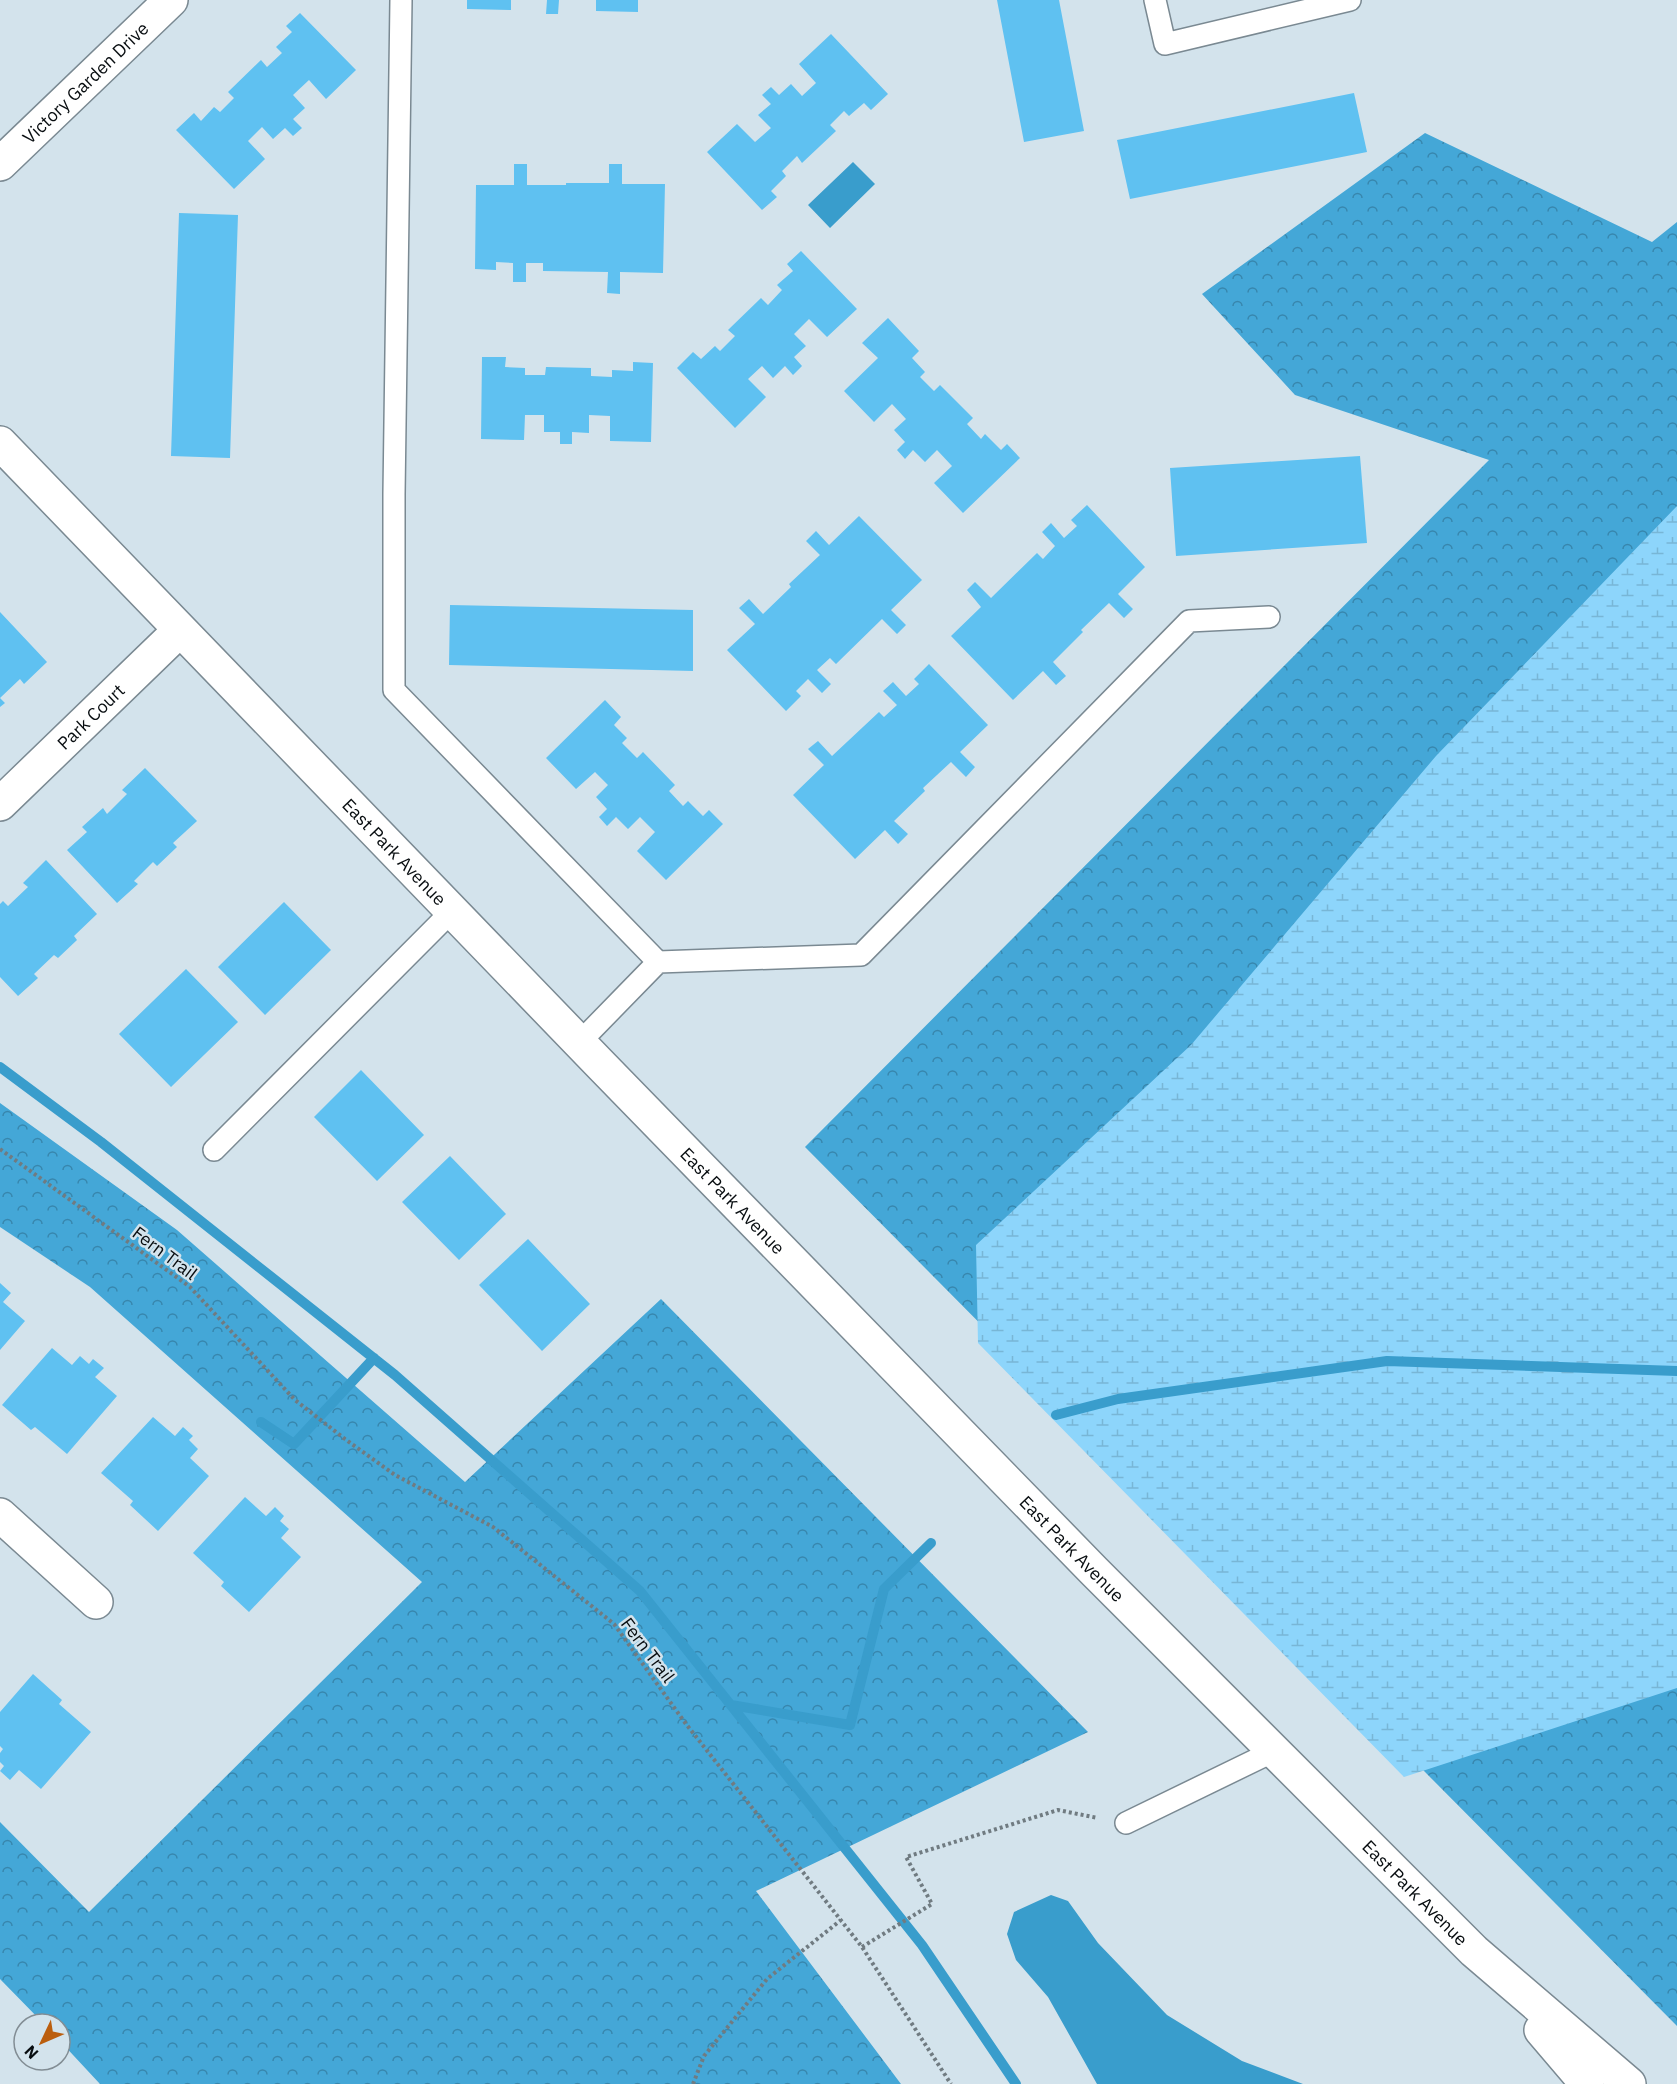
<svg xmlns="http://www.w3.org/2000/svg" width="1677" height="2084" font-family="'IBM Plex Sans',sans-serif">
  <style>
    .forest { fill: url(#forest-crowns) }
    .wetland { fill: url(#wetland-marsh) }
    .water { fill: #399dcc }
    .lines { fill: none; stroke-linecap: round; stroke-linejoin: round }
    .stream { stroke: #399dcc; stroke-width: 10 }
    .building { fill: #5fc1f1 }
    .lane-casing { stroke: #7a8992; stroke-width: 24 }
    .street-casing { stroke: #7a8992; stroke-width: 36 }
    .secondary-casing { stroke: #7a8992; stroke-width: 36 }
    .path { stroke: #707b81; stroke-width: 4; stroke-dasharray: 3 3; stroke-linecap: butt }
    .lane { stroke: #fff; stroke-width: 21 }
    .street { stroke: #fff; stroke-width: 33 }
    .secondary { stroke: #fff; stroke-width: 33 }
    .labels { text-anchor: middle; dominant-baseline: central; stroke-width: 5; stroke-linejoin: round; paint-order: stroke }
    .street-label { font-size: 18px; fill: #080d10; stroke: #d3e3ec }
  </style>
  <defs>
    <pattern id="forest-crowns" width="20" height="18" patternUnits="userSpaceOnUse" patternTransform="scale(1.5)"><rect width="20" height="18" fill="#44a7d7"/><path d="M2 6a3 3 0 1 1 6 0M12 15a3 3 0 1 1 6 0" fill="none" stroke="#3786ad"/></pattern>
    <pattern id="wetland-marsh" width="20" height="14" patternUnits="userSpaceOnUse" patternTransform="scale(1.5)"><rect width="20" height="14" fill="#8dd5fb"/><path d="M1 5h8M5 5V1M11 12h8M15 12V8" fill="none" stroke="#78b6d6"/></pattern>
  </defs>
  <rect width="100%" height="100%" fill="#d3e3ec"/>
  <path class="forest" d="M1425,133L1652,242L1677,222V2026L805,1147L1489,460L1295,395L1202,294Z
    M0,1103L177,1230L465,1482L661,1299L1088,1732L756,1891L901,2084H100L60,2041V2024H44L0,1979V1822L89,1912L422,1582L90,1287L0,1227Z"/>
  <path class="wetland" d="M1677,506V1688L1404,1777L978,1343L976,1245L1191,1045L1436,756Z"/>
  <path class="water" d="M853,162L875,184L830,228L808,205Z
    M1051,1895L1068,1901L1098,1943L1167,2015L1242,2061L1303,2084H1097L1048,1997L1016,1960L1007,1934L1014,1912Z"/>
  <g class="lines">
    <path class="stream" d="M0,1067L101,1142L395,1375L640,1591L922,1945L1016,2084
      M1056,1415L1118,1399L1387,1361L1677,1371
      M261,1422L294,1444L374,1358
      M731,1705L850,1725L884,1589L931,1543"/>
  </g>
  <path class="building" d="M467,0H511V10L467,9Z
    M547,0H559L558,14H546Z
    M596,0H638V12L596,11Z
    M997,0H1059L1084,131L1024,142Z
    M300,13L356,70L326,99L309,80L293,95L305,108L293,119L302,128L293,136L285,128L273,139L262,127L248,141L265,159L234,189L176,130L194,113L201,121L214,107L220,112L234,98L228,92L261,60L267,67L282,53L276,47L292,32L286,26Z
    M831,34L888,94L871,110L864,103L849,116L844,111L830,125L836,131L802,163L797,156L782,171L786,176L771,191L777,197L762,210L707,152L737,124L755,142L771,128L758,115L771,104L762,95L771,87L779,95L791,84L802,96L816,83L799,64Z
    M1354,93L1367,152L1130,199L1117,140Z
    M514,164H527V185H566V183H609V164H622V184H665L663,273L620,272V294L607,293L608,272L543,271V263H526V282H513V263L496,262V270L475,269L476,185H514Z
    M179,213L238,215L230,458L171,456Z
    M801,251L857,309L827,337L809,319L794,334L806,346L794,357L802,366L793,375L785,366L773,378L762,366L748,379L766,397L735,428L677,368L693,352L701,359L715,346L720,351L735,336L728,330L761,298L768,305L782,290L777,285L793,271L787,264Z
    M888,318L919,351L912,358L925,372L920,377L934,391L940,385L973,418L967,424L981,439L985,434L1001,450L1007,444L1020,458L963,513L934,483L952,466L937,450L925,462L913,450L905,459L897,450L905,442L894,430L906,419L892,404L874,422L844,391L878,358L862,343Z
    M482,357H506L505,367L525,368V375H545L546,367L591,368V376L612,377V370L633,371V362L653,363L651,442L610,441V416L589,415V433L572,432V444H560V432H544V415H525L524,440L481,439Z
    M1360,456L1367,543L1176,556L1170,468Z
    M1087,505L1145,567L1118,594L1133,609L1124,618L1109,603L1081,630L1083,632L1053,662L1066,676L1056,685L1043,671L1013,700L951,636L981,607L967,590L975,582L991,598L1037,553L1043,559L1055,546L1042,532L1051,523L1064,538L1077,526L1071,520Z
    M859,516L922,580L891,610L906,625L897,634L882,619L836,664L830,658L817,670L831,684L822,693L808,679L796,691L801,696L786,711L727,650L755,624L739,608L749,599L763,614L791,587L789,584L820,555L806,541L816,531L829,545Z
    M450,605L693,610V671L449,665Z
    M0,612L47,662L24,684L20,679L0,698L5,703L0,707Z
    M929,664L988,725L960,752L975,767L966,777L951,762L923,788L925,791L894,821L908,834L898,844L885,830L855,859L793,795L824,765L808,749L818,741L832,756L879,712L884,717L897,705L883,691L893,682L906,696L919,684L914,679Z
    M605,700L621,717L614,725L627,738L622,743L637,758L643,752L675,785L669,791L683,806L688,801L703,816L709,810L723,824L666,880L637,851L655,832L640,817L628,829L616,817L607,826L599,817L607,809L596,797L608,785L595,772L576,789L546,758Z
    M145,768L197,821L173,843L177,847L157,866L153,862L134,881L138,884L117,903L67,850L87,832L82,827L103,808L107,814L127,794L122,790Z
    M46,860L97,914L74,936L77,940L58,958L54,955L34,974L38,978L18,996L0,977V904L3,901L8,906L28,887L23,883Z
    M284,902L331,950L265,1015L218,967Z
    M186,969L238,1022L171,1087L119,1034Z
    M361,1070L424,1135L377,1181L314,1117Z
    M450,1156L506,1214L459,1260L402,1202Z
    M528,1239L590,1304L542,1351L479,1285Z
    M0,1283L11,1293L3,1302L25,1321L0,1350Z
    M52,1348L72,1365L80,1356L89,1364L93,1359L104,1368L95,1377L117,1396L67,1454L35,1427L31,1430L2,1405Z
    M153,1417L175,1436L183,1427L193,1436L189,1440L198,1449L190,1458L209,1476L158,1531L130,1505L133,1501L101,1473Z
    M245,1497L266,1516L275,1507L284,1516L280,1521L289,1529L281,1538L301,1557L249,1612L221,1586L224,1582L193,1553Z
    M33,1674L62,1700L59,1704L91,1732L41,1789L19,1770L10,1780L0,1771L4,1766L0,1762V1753L3,1749L0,1746V1712Z"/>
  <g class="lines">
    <g class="lane-casing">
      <path id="lane" d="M401,0L394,494V690L658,962L861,955L1189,621L1269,617
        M1155,0L1165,44L1350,0
        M579,1043L658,962
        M214,1150L452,911
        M1126,1823L1274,1751"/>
    </g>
    <g class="street-casing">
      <g id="street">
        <path id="s1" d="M0,164L171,0"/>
        <path id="s2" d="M0,804L180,630"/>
        <path d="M0,1515L96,1602"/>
      </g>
    </g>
    <g class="secondary-casing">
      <g id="secondary">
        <path id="s3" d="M0,443L598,1062L1094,1571L1474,1951L1629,2084"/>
        <path d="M1541,2030L1587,2084"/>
      </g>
    </g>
    <path class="path" d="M0,1149L190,1287L295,1400L345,1439L395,1475L493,1527L614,1624L686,1724L862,1947L951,2084
      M862,1947L932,1904L906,1857L1058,1810L1098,1818
      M693,2084L704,2056L767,1979L841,1920"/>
    <use href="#lane" class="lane"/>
    <use href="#street" class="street"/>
    <use href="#secondary" class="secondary"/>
  </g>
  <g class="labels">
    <g class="street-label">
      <text stroke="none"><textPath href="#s1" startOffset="118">Victory Garden Drive</textPath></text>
      <text stroke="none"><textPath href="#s2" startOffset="126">Park Court</textPath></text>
      <text stroke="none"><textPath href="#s3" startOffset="568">East Park Avenue</textPath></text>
      <text stroke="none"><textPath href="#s3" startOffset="1054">East Park Avenue</textPath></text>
      <text transform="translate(165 1253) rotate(37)">Fern Trail</text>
      <text stroke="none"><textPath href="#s3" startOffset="1540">East Park Avenue</textPath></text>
      <text transform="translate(648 1650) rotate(53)">Fern Trail</text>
      <text stroke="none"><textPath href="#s3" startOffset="2026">East Park Avenue</textPath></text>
    </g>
  </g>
  <g transform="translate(42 2042) rotate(226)"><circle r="28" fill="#d3e3ec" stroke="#828d94" stroke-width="1.5"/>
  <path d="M0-4.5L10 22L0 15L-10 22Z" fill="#bb5e0e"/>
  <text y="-9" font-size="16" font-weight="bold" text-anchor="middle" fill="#080d10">N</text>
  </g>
</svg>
